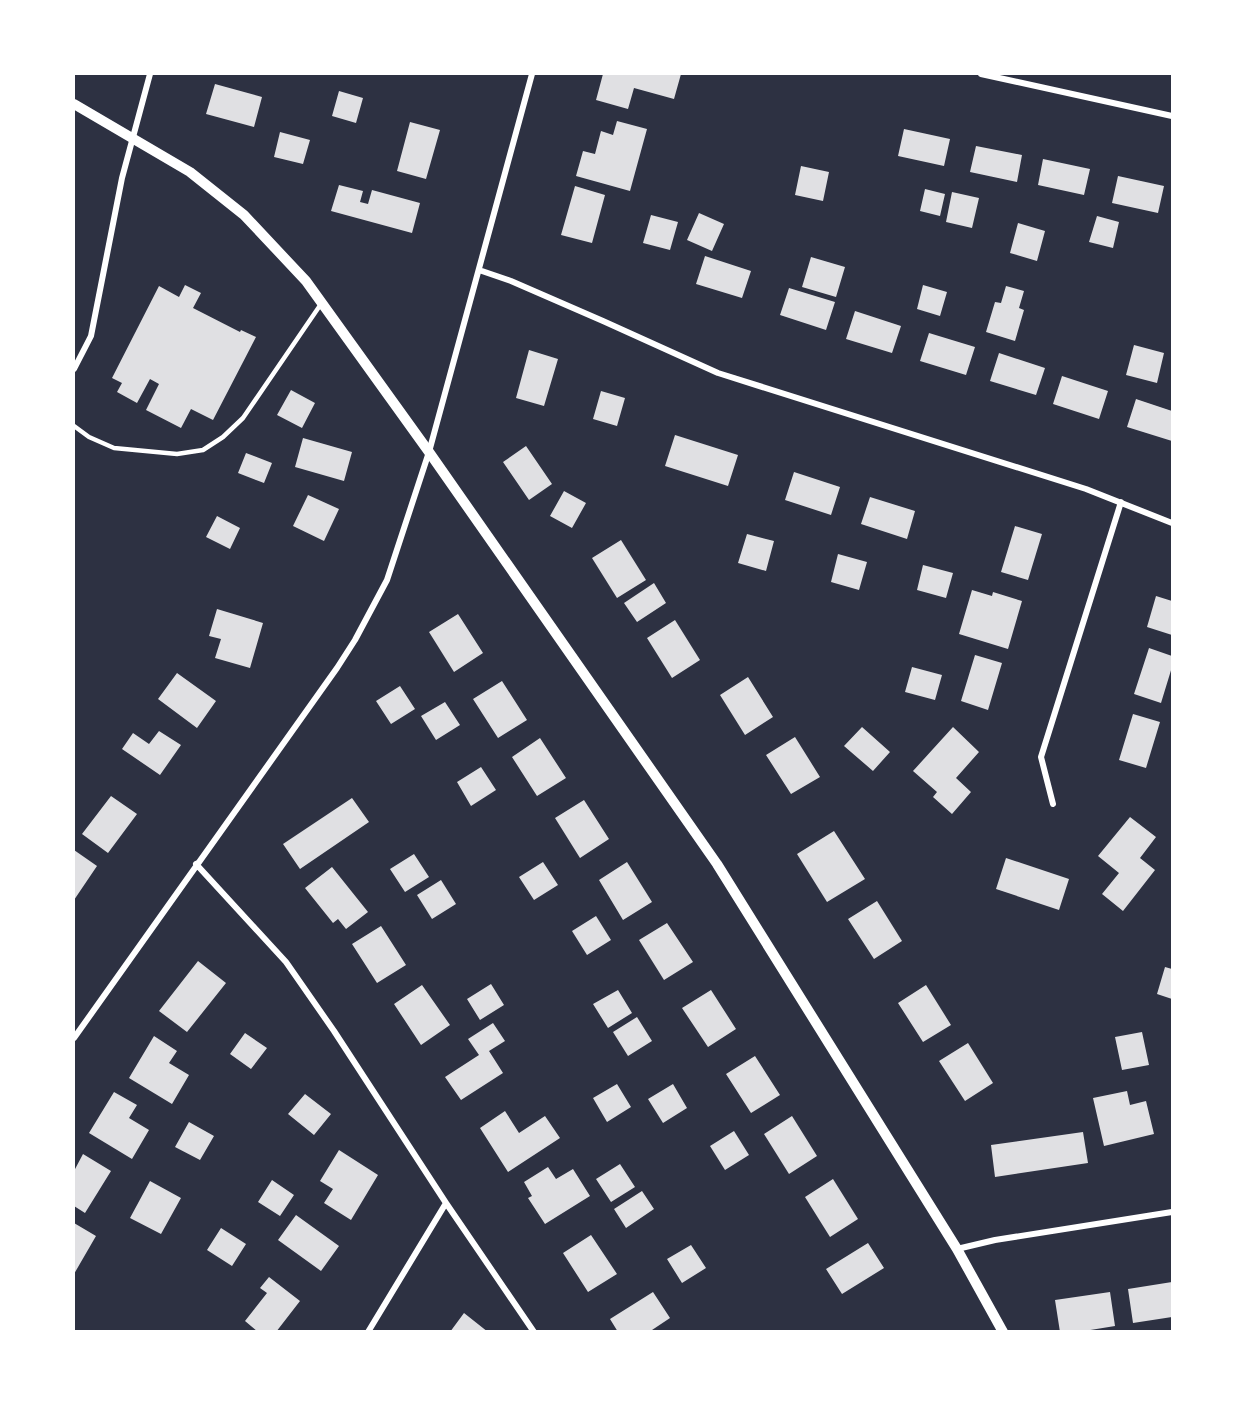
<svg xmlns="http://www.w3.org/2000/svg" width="1246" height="1405" font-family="'Source Sans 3',sans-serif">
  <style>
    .building { fill: #e0e0e3 }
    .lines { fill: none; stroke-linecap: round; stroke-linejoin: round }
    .service { stroke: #fff; stroke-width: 4.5 }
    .minor { stroke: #fff; stroke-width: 6 }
    .tertiary { stroke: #fff; stroke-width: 10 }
  </style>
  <rect width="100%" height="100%" fill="#2d3142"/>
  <path class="building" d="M603,74H681L674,99L634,88L628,109L596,100Z
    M215,84L262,97L254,127L206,114Z
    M339,91L363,98L356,123L332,116Z
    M617,121L647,129L630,191L576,176L583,151L595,154L601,131L613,135Z
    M410,122L440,130L426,179L397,171Z
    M904,129L950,139L944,166L898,156Z
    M280,132L310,140L303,164L274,157Z
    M976,146L1022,155L1017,182L970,172Z
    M1043,159L1090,169L1084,195L1038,185Z
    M801,166L829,172L823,201L795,195Z
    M1118,176L1164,186L1158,213L1112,203Z
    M339,185L363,191L360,202L368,204L372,190L420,203L412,233L331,211Z
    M575,186L605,195L592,243L561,235Z
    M925,189L945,194L940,216L920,211Z
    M952,192L979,198L972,228L946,222Z
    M699,213L724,224L712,251L687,240Z
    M651,215L678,222L670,250L643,243Z
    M1097,216L1119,222L1113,248L1089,242Z
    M1018,223L1045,231L1037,261L1010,253Z
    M705,256L751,271L742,298L696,284Z
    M811,257L845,267L836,297L802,287Z
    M185,285L201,293L193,308L240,332L241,330L256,337L213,420L191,409L181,428L146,410L159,384L150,379L137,403L117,392L122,383L112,378L159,286L179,297Z
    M923,285L947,292L940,316L917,309Z
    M1006,286L1024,291L1019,308L1024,310L1015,341L986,332L995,302L1001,303Z
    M789,288L835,302L826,330L780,315Z
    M855,311L901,326L892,353L846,339Z
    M929,333L975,347L966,375L920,361Z
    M1134,345L1164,353L1157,383L1126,375Z
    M529,350L558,359L544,406L516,398Z
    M999,353L1045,368L1036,395L990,381Z
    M1062,376L1108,391L1099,419L1053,404Z
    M291,390L315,403L302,428L277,415Z
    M601,391L625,398L617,426L593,419Z
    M1136,399L1172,411V441L1127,427Z
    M675,435L738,455L728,486L665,466Z
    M303,438L352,452L344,481L295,467Z
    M526,446L552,484L529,500L503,462Z
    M246,453L272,463L264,483L238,473Z
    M794,472L840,487L831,515L785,500Z
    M564,491L586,503L572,528L550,516Z
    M308,495L339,509L324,541L293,526Z
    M870,497L915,511L907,539L861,524Z
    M217,516L240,528L230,549L206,537Z
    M1015,526L1042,534L1028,580L1001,572Z
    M747,534L774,541L766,571L738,563Z
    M621,540L646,580L617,598L592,558Z
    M838,554L867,562L859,590L831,582Z
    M923,565L953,573L946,598L917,590Z
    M654,583L666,603L637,622L624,603Z
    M972,590L992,596L993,592L1022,601L1008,649L959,634Z
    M1156,596L1172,601V635L1147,627Z
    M217,609L263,623L250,668L215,658L221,639L209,636Z
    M458,614L483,653L454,672L429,632Z
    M675,620L700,660L672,678L647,638Z
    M1149,648L1172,656V667L1161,703L1134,694Z
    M975,655L1002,663L988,710L961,701Z
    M912,667L942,675L935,700L905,692Z
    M177,673L216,701L197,728L158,699Z
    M748,677L773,717L745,735L720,695Z
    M502,681L527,720L498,738L473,699Z
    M400,686L415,709L391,724L376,701Z
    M445,702L460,725L436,740L421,716Z
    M1133,714L1160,722L1146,768L1119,760Z
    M862,727L890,752L873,771L844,746Z
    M953,727L979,752L956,778L971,792L952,814L933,797L937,792L913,771Z
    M159,731L181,745L160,775L122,749L133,733L149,744Z
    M795,737L820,777L791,794L766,755Z
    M540,738L566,778L537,796L512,757Z
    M481,767L496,790L471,806L457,782Z
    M111,796L137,814L108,853L82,834Z
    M352,798L369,822L300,869L283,844Z
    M584,800L609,839L580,858L555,818Z
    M1130,817L1156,837L1140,858L1155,870L1123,911L1102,894L1119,873L1098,856Z
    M834,831L865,879L827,902L797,854Z
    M74,850L97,866L74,900Z
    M414,854L429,877L405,892L390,869Z
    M1006,858L1069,879L1059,910L996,889Z
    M543,862L558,885L534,900L519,877Z
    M627,862L652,902L623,920L599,880Z
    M332,867L368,912L346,929L338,919L333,923L305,888Z
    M441,880L456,904L432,919L417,895Z
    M877,901L902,941L874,959L848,919Z
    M596,916L611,940L587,955L572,931Z
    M667,923L693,962L664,980L639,940Z
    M381,926L406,965L377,983L352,944Z
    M198,961L226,983L187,1032L159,1011Z
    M1165,967L1172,969V999L1157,994Z
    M491,984L504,1005L480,1020L467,999Z
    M422,985L450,1025L421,1045L394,1004Z
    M926,985L951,1025L923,1042L898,1003Z
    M618,990L632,1013L608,1028L593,1004Z
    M711,990L736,1029L708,1047L682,1008Z
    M637,1017L652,1041L628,1056L613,1032Z
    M493,1023L505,1041L489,1051L503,1073L461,1100L445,1077L479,1055L468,1039Z
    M1142,1032L1149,1065L1122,1070L1115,1037Z
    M245,1033L267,1048L251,1069L230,1054Z
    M154,1036L177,1051L169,1063L189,1075L172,1104L129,1078Z
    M968,1043L993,1083L965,1101L939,1061Z
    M755,1056L780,1095L751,1113L726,1074Z
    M617,1084L631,1107L607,1122L593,1098Z
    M673,1084L687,1108L663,1123L648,1099Z
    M1127,1091L1130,1105L1146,1101L1154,1134L1104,1146L1093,1098Z
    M114,1092L137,1105L129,1118L149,1130L132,1159L89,1133Z
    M305,1094L331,1114L314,1135L288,1114Z
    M505,1111L519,1133L545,1116L560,1138L508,1172L480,1128Z
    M792,1116L817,1156L789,1174L764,1134Z
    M189,1122L214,1136L200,1160L175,1147Z
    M734,1131L749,1155L725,1170L710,1146Z
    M1083,1132L1088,1163L995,1177L991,1145Z
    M339,1150L378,1175L351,1220L324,1203L333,1189L320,1181Z
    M83,1154L111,1171L85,1213L74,1206V1171Z
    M620,1164L635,1187L611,1202L596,1179Z
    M548,1167L556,1179L573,1169L590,1196L545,1224L528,1198L532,1196L524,1182Z
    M833,1179L858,1219L830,1237L805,1197Z
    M272,1180L294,1195L280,1216L258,1202Z
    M150,1181L181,1198L161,1234L130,1218Z
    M642,1191L654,1209L626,1228L614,1209Z
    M296,1215L339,1246L321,1271L278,1240Z
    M74,1223L96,1236L74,1274Z
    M221,1228L246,1244L232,1266L207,1250Z
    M591,1235L617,1274L588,1292L563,1253Z
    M868,1243L884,1268L842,1294L826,1269Z
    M691,1245L706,1268L682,1283L667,1259Z
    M269,1277L300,1301L276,1332H258L245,1321L267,1293L260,1288Z
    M1172,1282V1317L1133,1323L1128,1289Z
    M653,1292L670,1318L649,1332H618L610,1319Z
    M1110,1292L1115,1326L1078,1332H1060L1055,1300Z
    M464,1313L488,1332H450Z"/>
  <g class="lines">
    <path class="service" d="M74,426L89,437L114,448L177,454L203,450L223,437L243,418L321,304"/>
    <path class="minor" d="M981,74L1172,116
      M479,270L511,281L603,321L718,373L1086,489L1172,523
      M74,369L91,336L122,178L150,74
      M1053,804L1041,757L1121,502
      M196,864L286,962L334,1031L446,1203L534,1332
      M74,1038L337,668L355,640L387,580L429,452L532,74
      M957,1249L995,1240L1172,1212
      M368,1332L446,1203"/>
    <path class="tertiary" d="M74,104L190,172L244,215L306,281L429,452L717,864L957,1249L1003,1332"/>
  </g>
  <rect width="1246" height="1405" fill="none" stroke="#ffffff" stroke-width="150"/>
</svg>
